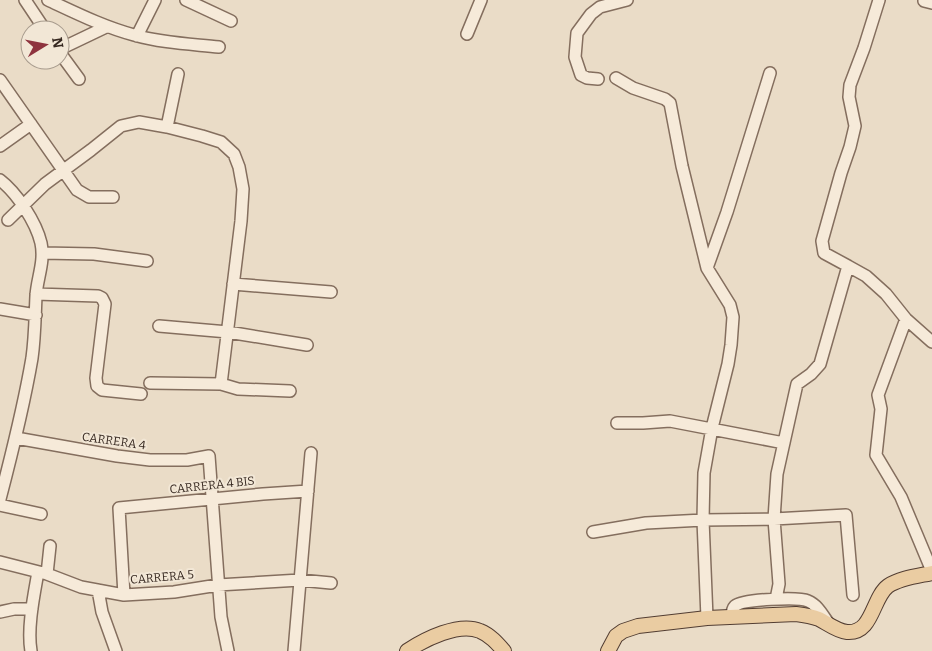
<svg xmlns="http://www.w3.org/2000/svg" width="932" height="651" font-family="Bitter,serif">
  <style>
    .lines { fill: none; stroke-linecap: round; stroke-linejoin: round }
    .minor-casing { stroke: #846e5e; stroke-width: 14 }
    .major-casing { stroke: #523d32; stroke-width: 16 }
    .minor { stroke: #f6ead9; stroke-width: 11 }
    .major { stroke: #eacca2; stroke-width: 14 }
    .labels { text-anchor: middle; dominant-baseline: central; stroke-width: 4; stroke-linejoin: round; paint-order: stroke }
    .street-label { font-size: 12px; fill: #362820; stroke: #f2e7d6 }
  </style>
  <rect width="100%" height="100%" fill="#eadcc7"/>
  <g class="lines">
    <g class="minor-casing">
      <path id="minor" d="M25,0L45,30
        M48,0C76,13 104,27 134,35C162,43 191,44 219,47
        M186,0L231,21
        M924,1L932,3
        M467,34L481,0
        M137,36L155,0
        M60,49L106,27
        M60,53L79,79
        M616,78L633,88L665,99L670,103L682,166L707,268L730,305L733,317L731,345L728,364L712,428L704,473L703,520L707,618
        M598,79L587,78L581,75L575,57L577,33L591,14L600,7L627,0
        M0,80L77,190L89,197H113
        M167,127L178,74
        M0,146L31,124
        M0,180C17,193 36,222 41,243C45,262 37,278 36,296C35,317 35,337 32,358C24,405 12,453 0,499
        M8,220L45,184L91,150L121,126L139,122L167,127L202,136L221,142L234,154L239,167L243,189L241,221L221,384
        M42,253L94,254L147,261
        M848,266L824,253L822,241L841,173L850,147L855,126L849,97L850,85L864,48L879,0
        M707,268L727,212L770,73
        M233,284L331,292
        M36,294L98,296L102,298L105,304L96,378L97,386L102,390L141,394
        M0,309L36,315
        M906,319L878,395L881,409L876,455L901,497L932,571
        M159,326L228,332L307,345
        M150,383L221,384L238,389L290,391
        M617,423H643L670,421L784,443
        M16,438L117,456L150,460H187L209,456L221,617L228,651
        M0,505L41,514
        M593,532L646,523L703,520L774,519L846,515L853,595
        M0,562L47,574L81,587L124,595L174,592L218,585L300,580L331,583
        M47,574L50,546
        M98,590L102,612L116,651
        M124,595L119,508L263,494L308,491
        M776,599L779,584L774,519L777,474L797,384L811,374L820,364L848,266L866,276L886,294L906,319L932,342
        M0,612L14,609H32
        M732,617C732,613 732,609 735,606C743,599 799,597 808,601C818,605 823,616 829,624
        M31,651C27,628 34,595 38,572
        M294,651L311,453"/>
    </g>
    <g class="major-casing">
      <path id="major" d="M407,651C425,639 459,622 480,631C490,635 497,643 504,651
        M608,651L616,636L623,631L638,626L707,618L796,614C804,615 811,616 819,619C827,623 837,631 847,632C873,634 872,598 888,586C900,578 918,576 932,573"/>
    </g>
    <use href="#minor" class="minor"/>
    <use href="#major" class="major"/>
  </g>
  <g class="labels">
    <g class="street-label">
      <text transform="translate(114 441) rotate(8)">CARRERA 4</text>
      <text transform="translate(212 485) rotate(-6)">CARRERA 4 BIS</text>
      <text transform="translate(162 577) rotate(-5)">CARRERA 5</text>
    </g>
  </g>
  <g transform="translate(45 45) rotate(80)"><circle r="24" fill="#f2e7d6" stroke="#a79b8d"/>
  <path d="M0-4L9 19L0 12L-9 19Z" fill="#8e333e"/>
  <text y="-8" font-size="14" font-weight="bold" text-anchor="middle" fill="#362820">N</text>
  </g>
</svg>
